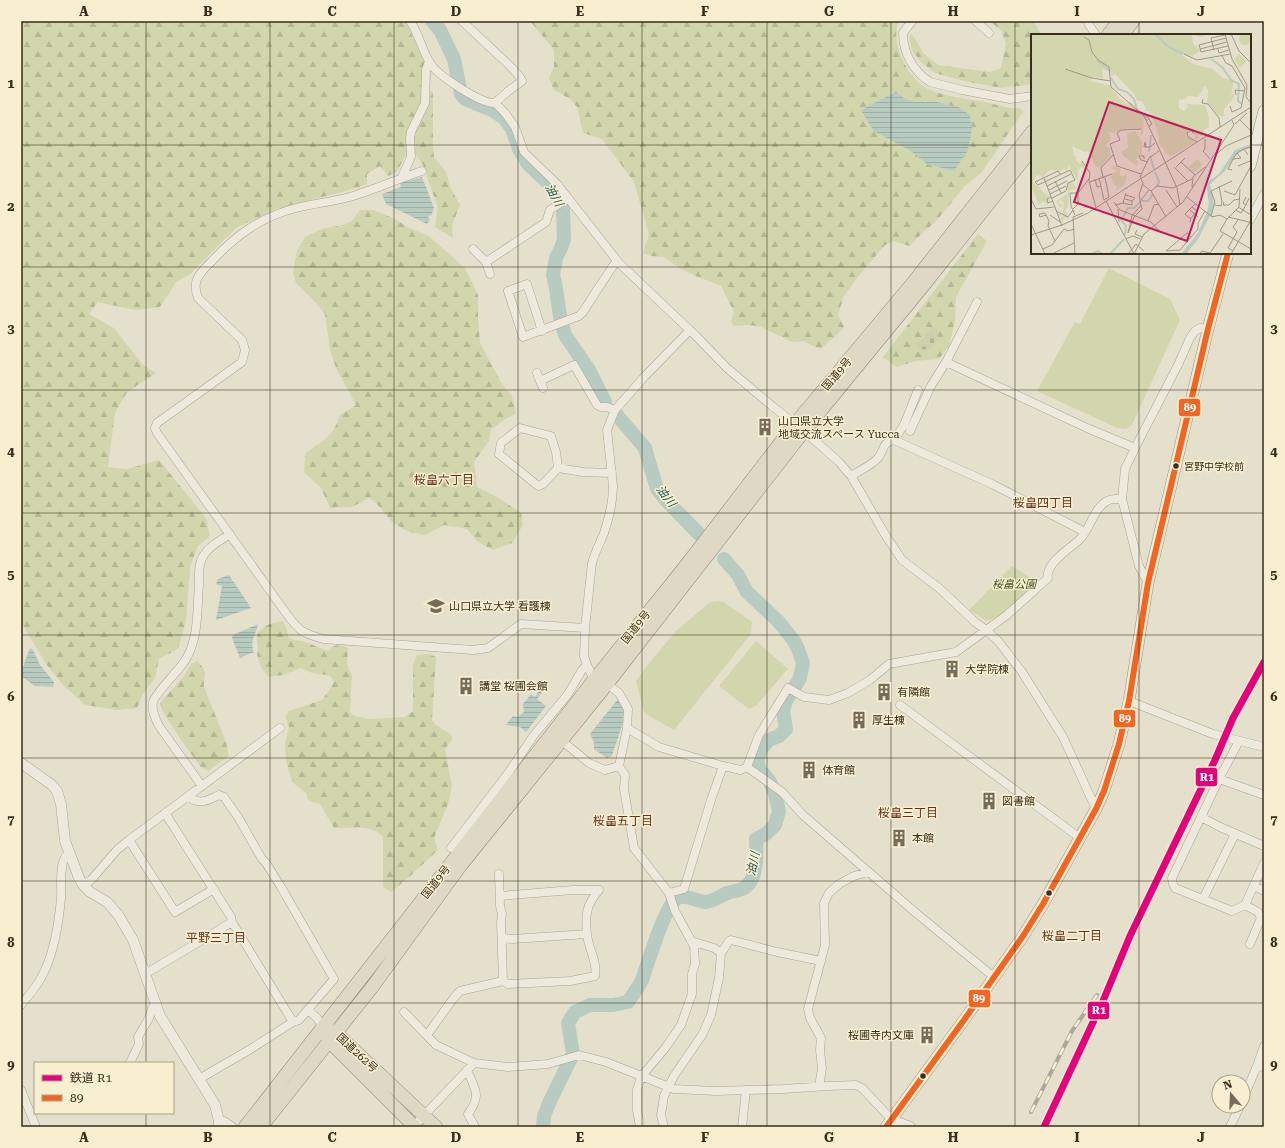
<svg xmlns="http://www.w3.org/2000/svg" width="1285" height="1148" font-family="'Roboto Serif','Noto Sans JP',serif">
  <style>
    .forest { fill: url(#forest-firs) }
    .cemetery { fill: url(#cemetery-stones) }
    .green { fill: #d2d6ad }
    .water { fill: url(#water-rules) }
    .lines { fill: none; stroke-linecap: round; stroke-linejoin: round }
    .river { stroke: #b7cbc0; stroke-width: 14 }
    .minor-casing { stroke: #aaa495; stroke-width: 9 }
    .tertiary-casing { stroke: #aaa495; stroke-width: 11 }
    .secondary-casing { stroke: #9a9484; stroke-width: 12 }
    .trunk-casing { stroke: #8f897b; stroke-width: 14 }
    .minor { stroke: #ede9dd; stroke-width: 8 }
    .tertiary { stroke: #ede9dd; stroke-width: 10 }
    .secondary { stroke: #ede9dd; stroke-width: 11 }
    .trunk { stroke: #ded8c5; stroke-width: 13 }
    .rail-casing { stroke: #aca89d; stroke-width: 4 }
    .rail { stroke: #f7efd0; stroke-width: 2.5; stroke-dasharray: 8; stroke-linecap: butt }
    .bus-1-casing { stroke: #f7efd0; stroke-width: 9 }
    .bus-1 { stroke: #f26522; stroke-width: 6 }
    .rail-1-casing { stroke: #f7efd0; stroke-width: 10 }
    .rail-1 { stroke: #e5007d; stroke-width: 7 }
    .grid { fill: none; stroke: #392d1c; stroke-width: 1; stroke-opacity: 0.55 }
    .bus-dot { fill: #392d1c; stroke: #f7efd0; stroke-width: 1.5 }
    .labels { text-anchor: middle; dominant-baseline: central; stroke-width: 3; stroke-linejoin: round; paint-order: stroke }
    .bus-label { font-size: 10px; fill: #392d1c; stroke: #f7efd0; text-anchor: start }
    .street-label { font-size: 11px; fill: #392d1c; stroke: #f7efd0 }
    .poi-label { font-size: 11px; fill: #392d1c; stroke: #f7efd0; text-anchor: start }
    .park-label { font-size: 11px; font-style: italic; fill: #445622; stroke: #f7efd0 }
    .water-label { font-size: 12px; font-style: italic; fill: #2b5859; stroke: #f7efd0 }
    .neighbourhood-label { font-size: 12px; fill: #68311a; stroke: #f7efd0 }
    .inset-river { fill: none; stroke: #b7cbc0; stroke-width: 2 }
    .inset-road { fill: none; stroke: #a09885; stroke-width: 1 }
    .view { fill: #c2185b; fill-opacity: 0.15; stroke: #c2185b; stroke-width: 2 }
    .inset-edge { fill: none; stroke: #392d1c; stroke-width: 2 }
    .line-badge { stroke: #f7efd0; stroke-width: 1.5 }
    .badge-label { font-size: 11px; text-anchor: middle; font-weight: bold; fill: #fff }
    .neatline { fill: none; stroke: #392d1c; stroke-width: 1.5 }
    .grid-label { font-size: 13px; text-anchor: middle; font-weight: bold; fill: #392d1c }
  </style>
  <defs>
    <pattern id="forest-firs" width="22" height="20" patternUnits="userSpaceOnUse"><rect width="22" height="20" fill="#d2d6ad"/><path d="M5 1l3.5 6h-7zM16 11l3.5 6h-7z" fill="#b5b894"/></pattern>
    <pattern id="cemetery-stones" width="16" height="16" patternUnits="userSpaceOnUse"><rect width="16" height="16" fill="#cdd0ac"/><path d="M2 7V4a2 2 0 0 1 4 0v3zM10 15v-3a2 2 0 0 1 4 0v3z" fill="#b1b393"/></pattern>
    <pattern id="water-rules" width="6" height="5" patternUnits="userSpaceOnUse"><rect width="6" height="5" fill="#b7cbc0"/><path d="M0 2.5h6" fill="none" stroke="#9eafa4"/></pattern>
  </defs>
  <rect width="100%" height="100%" fill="#e5e0cb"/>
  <path class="forest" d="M21,21H408L407,24L425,64L421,85L433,92V145L434,157L446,172L450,187L460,205L452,225L453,238L435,227L438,208L423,165L415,153L405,156L397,172L388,176L380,166L367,174V184L353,189L276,209L236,228L189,275L176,282L160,307L135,310L98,302L89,314L114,328L143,365L156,373L127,392L115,413L108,467L127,469L159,460L206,518L210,536L198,546L190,567L186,621L178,649L159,659L155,678L143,694L137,708L117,710L85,705L64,686L46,664L21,622Z
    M530,21H899C889,41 908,79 928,89C946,97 965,98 984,102C996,104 1008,109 1020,108L1023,112L982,172L964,187L938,219L909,246L894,241L885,245L857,278L844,296L838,315L844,327L835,337L820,349L803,341L792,342L761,327L749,325L734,326L731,321L734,312L721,286L698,277L679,268L664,257L652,256L643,253L649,235L634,182L602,139L583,133L577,107L570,99L554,90L549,78L554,67V50Z
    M989,21H1033L1042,35H1032V84L1002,88L968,82L935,73L922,63L912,51L909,39L911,34L914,37L924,54L938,65L990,72L1001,68L1006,44L1001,30Z
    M360,210H374L395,219L409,228L429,236L465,268L478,295V318L480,343L502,384L512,396L516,414L505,419L491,430L489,441L474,462L477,487L499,498L521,513L523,525L512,543L493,550L478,542L467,529L444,525L425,535L409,532L393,523L376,503L369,498L352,507L330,508L321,488L304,472L305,454C321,442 334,436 340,415L356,405L336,368L330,350L325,314L317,304L296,283L293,273L297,250L305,237L321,229L343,225L352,221Z
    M978,234L987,241L956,297L955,321L949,346L939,359L916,361L896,367L883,357Z
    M283,621L287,629L288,637L294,640L303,641L328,651C335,644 339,644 348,648L347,664L352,676L350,712L354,716L371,719L405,717L413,711V664L417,655L429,654L436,657L432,720L436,725L452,735V740L445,749L452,786L448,804L434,838L438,850L408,878L391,892L383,887V837C381,835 378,832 375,831C362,825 347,829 334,828L320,804L313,802L307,799V794L292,782L286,761L285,743L289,727L285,717L289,711L322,700L330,689L334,682L330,676C326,674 322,675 317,674C311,673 306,671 301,668L283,675L268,677L261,667L257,655C259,647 257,646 257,639C258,625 272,623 283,621Z
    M197,661C210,674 203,673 204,687L226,742L229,756L208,771L201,767L183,743L163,712L160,703L184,676L191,664Z"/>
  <path class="cemetery" d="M931,327L937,329C939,336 937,346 929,349C926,350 922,349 919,349L916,344L924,337Z"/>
  <path class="green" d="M1109,268L1170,299L1180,320L1132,425L1126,429L1117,428L1037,391L1075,322L1080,324Z
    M1012,566L1038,582L1001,615L987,621L969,610Z
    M722,601L752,622L751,634L674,730L644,713L636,681L645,668L675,632L710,602Z
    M756,641L788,669L756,706L749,709L719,686Z"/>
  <path class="water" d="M896,92L904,98L915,102H937L958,107L970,115L972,128L968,150L954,171L927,164L911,151L874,131L861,110Z
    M422,177L434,208L431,216L429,215L428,218L430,219L427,224L386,204L382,194L401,187L400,183Z
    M229,575L251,608L216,620L222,586L216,584L218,579Z
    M258,624C256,634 249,642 254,652L240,658L232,638L233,635Z
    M30,648L33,650L40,665L54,682L53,687L35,686L21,676C23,667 26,657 30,648Z
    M541,687L544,690L537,699L546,706L526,732L520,727L506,725L513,716L518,717L524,712L523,704L531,694L535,697Z
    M618,699C620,702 623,706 624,710C625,722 615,745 612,756L607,758L594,749V742L590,734Z"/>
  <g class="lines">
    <path class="river" d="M432,21L440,30L454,59L461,94L465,99L492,110L504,118L512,129L519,149L528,164L548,183L559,199L563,209L564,239L561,248L556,258L553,275L556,288L560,317L565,335L589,370L605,402
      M616,414L645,448L657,489L665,499L699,534
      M543,1127L544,1116L550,1101L573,1054L568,1023L575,1012L590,1005H613L628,1002L638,987L642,980C647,965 665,907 676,899C683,893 696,901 705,902C713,902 720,896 727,893C732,891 738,891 742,889C758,882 757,854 756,839L766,834L775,825L779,811L775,794L770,782L765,775L760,771L757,761L761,749L769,740L779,736L786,729L783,711L786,701L800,678L803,663L798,649L794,641L778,621L747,592L738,575L724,559"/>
    <g class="minor-casing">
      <path id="minor" d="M410,21C419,34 422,50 430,63C437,75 481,104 495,103L505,113L515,127L524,152L557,184L619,263L696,336L727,368L772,406L804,431L839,462L851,476L886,536L902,560L939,588L975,622L986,630L998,641L1022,672L1063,737L1096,809
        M462,21L509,65L520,77L522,81L507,92L495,103
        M912,21L903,33C903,53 913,71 930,82L962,90L1010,99L1032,96
        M976,21L989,33
        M1088,21L1089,25L1096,35
        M422,171C398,179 376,189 353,196C334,202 315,203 296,208C261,217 236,235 212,261C200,273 191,280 198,298L242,340L245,350L242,362L157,423L155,428L157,433L286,613C299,631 302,633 323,639L473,650L488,648L521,624L585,628
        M402,177L411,157L410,138L411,132L425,103L426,70L429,62
        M1250,220L1264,194
        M473,249L486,262L546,222L550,210L568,198
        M486,262L490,274
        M542,331L527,284L508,291L523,337L579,316L583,312L597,290L617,260
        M946,362L1087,428L1135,448
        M537,373L540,381L574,365L597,405L601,407H607L615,410
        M540,381L543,388
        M910,431L931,386L946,362L977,302
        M894,440L904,425L918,390
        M558,468L556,452L551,436L520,428L501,443L499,454L538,486L543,484L558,468L583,472L612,473
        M851,476C859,471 872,465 878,458C885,450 881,443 894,440L994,485L1085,532
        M1148,583L1139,566L1122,499L1125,469L1135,448L1178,365L1190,338L1195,331L1200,328L1208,329
        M1129,701L1213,734L1264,747
        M900,705L1080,838
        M627,728L659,747L723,766L741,770L747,767L759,735L788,688L804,697L829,700L848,693L870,680L889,664L956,652L1007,615L1048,578C1045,563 1071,548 1080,539C1091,528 1093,509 1107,501C1111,498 1116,499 1122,499
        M561,740L589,763L605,770L619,766
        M1239,741L1219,779L1172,878L1173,884L1175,888L1232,911L1245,905L1258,912L1261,918L1250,944
        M747,767L782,792L803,815L916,913L995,978
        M1219,779L1264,795
        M202,786L159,726C156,719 151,711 153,702C155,693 180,670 186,659C199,637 197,609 199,584C199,575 198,563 204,555C210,545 221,540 230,534
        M165,813L231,917L232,922L293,1022L299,1020L334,979L281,887L266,863L262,859L238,817L224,797L219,795C208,800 199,806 188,796
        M1201,817L1220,827L1264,846
        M129,840L175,912L214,889
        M451,848L509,772L534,735L568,694L582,670L587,665
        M83,885L91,880L117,850L129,840L280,728
        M1254,886L1264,891
        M669,893L684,889L711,800L723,766
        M500,896L573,890H599C586,905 585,915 587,934L512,939L503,938
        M1203,899L1235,834
        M1245,905L1264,863
        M721,953L729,941L731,940L777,952L821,961
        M145,974L232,922
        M503,981L508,984L570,981L595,976C598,962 588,948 587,934
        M21,1005C30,994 40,983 45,970C55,948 59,921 61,898C62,887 58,859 69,854
        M308,1010L317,1018L323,1027
        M404,1012L436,1045L474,1063L508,1067L548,1064L579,1055L606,1062L674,1089L716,1091L783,1089L828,1086L856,1085L862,1088L892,1120
        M427,1035L453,999L460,991L503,981L501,922L502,914L500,906L499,874
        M130,1063L139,1044L138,1037L149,1018L152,1009L156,1004
        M1257,1066L1264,1046
        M467,1070C475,1089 482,1095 468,1114L475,1127
        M199,1079L249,1050L293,1022
        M819,1086L822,1069L820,1050L821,1038L810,1018L808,1009L825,945L824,903L829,893L839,884L854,876L868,872
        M21,1090L36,1127
        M1243,1099L1257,1066L1264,1067
        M219,1121H224L233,1127
        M414,1126L474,1063
        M640,1127L637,1110V1090L641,1077L666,1047L681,1025L692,994V974L695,964L694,946L675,911L669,893L634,848L624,789L625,775L619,766L627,728L628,709L619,693L607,684L594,680L587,665L584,656L585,628L592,563C595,552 600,543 604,533C609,518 613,502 613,486L607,430L615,410L645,376L690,330
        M664,1127L661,1115L664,1096L674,1076L702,1035L711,1015L719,978L721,953L714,948L691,941
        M742,1127L746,1090
        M1230,1127L1240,1106"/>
    </g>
    <g class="tertiary-casing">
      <path id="tertiary" d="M21,763L52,785L57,791L61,804L65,841L79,878L83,885L90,892L107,902L119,916L133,940L160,1016L215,1105L219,1121V1127
        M892,1120L910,1127"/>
    </g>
    <g class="secondary-casing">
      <path id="secondary" d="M1250,166L1264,111
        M886,1127L964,1020L1023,936L1043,904L1096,809L1104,791L1119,744L1129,701L1148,583L1208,329L1228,253"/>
    </g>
    <g class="trunk-casing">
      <path id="trunk" d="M1108,35L1119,21
        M1122,35L1133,21
        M328,1029L336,1033L436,1127
        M326,1034L329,1041L415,1127
        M245,1127L594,680L684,568L795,424L912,284L1032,132
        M261,1127L373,986L461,865L607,684L804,431L923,286L1032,149"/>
    </g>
    <use href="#minor" class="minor"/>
    <use href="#tertiary" class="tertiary"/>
    <use href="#secondary" class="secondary"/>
    <use href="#trunk" class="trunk"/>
    <g class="rail-casing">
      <path id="rail" d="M1031,1112L1072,1031L1097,995"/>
    </g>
    <use href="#rail" class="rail"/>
    <g class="bus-1-casing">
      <path id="bus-1" d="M886,1127L964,1020L1023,936L1043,904L1096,809L1104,791L1119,744L1129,701L1148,583L1208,329L1228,253"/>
    </g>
    <use href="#bus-1" class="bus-1"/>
    <g class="rail-1-casing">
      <path id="rail-1" d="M1044,1127L1103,1001L1130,936L1215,760L1233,718L1264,662"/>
    </g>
    <use href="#rail-1" class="rail-1"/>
  </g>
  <path class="grid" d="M146,21V1063M270,21V1127M394,21V1127M518,21V1127M642,21V1127M767,21V1127M891,21V1127M1015,21V1127M1139,21V35M21,145H1032M1250,145H1264M1139,253V1127M21,267H1264M21,390H1264M21,513H1264M21,635H1264M21,758H1264M21,881H1264M21,1003H1264M146,1113V1127"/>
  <defs>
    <g id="building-bare" transform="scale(1.38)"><path d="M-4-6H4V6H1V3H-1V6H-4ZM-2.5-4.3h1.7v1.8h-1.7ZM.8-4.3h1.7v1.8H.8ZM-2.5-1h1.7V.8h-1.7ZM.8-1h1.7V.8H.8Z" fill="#756c59" stroke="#f7efd0" stroke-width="2.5" paint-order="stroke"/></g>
    <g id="university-bare" transform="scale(1.38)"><path d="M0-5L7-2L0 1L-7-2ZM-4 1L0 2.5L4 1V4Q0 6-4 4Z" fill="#756c59" stroke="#f7efd0" stroke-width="2.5" paint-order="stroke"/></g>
  </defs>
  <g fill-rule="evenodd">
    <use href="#building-bare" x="765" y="427"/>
    <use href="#university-bare" x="436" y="606"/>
    <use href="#building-bare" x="952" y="669"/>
    <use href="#building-bare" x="466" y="686"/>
    <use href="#building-bare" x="884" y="692"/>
    <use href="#building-bare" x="859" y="720"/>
    <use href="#building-bare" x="809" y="770"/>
    <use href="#building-bare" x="989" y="801"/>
    <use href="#building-bare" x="899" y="838"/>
    <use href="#building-bare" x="927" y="1035"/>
  </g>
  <g class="bus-dot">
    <circle cx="1176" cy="466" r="3.5"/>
    <circle cx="1049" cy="893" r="3.5"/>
    <circle cx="923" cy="1076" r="3.5"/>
  </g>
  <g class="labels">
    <g class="bus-label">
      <text x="1184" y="466">宮野中学校前</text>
    </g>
    <g class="street-label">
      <text transform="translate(837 374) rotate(-50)">国道9号</text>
      <text transform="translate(636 627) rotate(-51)">国道9号</text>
      <text transform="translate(436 882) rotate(-52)">国道9号</text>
      <text transform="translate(357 1053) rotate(43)">国道262号</text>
    </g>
    <g class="poi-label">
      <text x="778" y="421">山口県立大学<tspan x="778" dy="13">地域交流スペース Yucca</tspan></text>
      <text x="449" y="606">山口県立大学 看護棟</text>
      <text x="965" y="669">大学院棟</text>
      <text x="479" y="686">講堂 桜圃会館</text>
      <text x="897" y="692">有隣館</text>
      <text x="872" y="720">厚生棟</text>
      <text x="822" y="770">体育館</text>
      <text x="1002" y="801">図書館</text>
      <text x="912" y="838">本館</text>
      <text x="914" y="1035" text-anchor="end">桜圃寺内文庫</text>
    </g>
    <g class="park-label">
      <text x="1014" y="584">桜畠公園</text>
    </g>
    <g class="water-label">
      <text transform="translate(554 195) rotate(61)">油川</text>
      <text transform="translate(666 496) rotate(52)">油川</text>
      <text transform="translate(753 864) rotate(-78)">油川</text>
    </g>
    <g class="neighbourhood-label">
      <text x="444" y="480">桜畠六丁目</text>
      <text x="1043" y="503">桜畠四丁目</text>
      <text x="908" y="813">桜畠三丁目</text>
      <text x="623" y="821">桜畠五丁目</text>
      <text x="1072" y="936">桜畠二丁目</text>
      <text x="216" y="938">平野三丁目</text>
    </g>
  </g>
  <g transform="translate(1031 34)">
    <rect width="220" height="220" fill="#e5e0cb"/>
    <path d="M0,0H178L171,3L161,1L162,9L169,17L161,22L148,19L162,30L182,35L192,44L203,47L200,62L203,57V63L193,75V80L196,81L192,83L187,81L176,68L177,56L174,52L167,63L158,62L155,63V65L148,66V74L153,77L157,72L155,70L174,71L178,83V93L173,96L171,102L168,100L166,106L157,102L163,104L165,101L157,95L155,102L164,108L139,123L127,109L128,103L120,80L117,77L111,78L115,75L111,67H106L103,60L84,40L81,42L79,37L71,35L72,44L62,43L59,47L78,51L89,65L95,69L100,68L113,82L112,100L110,102V95L106,94L92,95L83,99L77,98L80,105L74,112L78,113L80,121L69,134L64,132L57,117L54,118L41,112L43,122L48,125L45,124V127L49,130L50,126L54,133L51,135L50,132L47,137V146L50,152L38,132L35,137L33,134L30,137L19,136L12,143L6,141L2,148L18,163L17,171L12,167L8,171L0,152ZM104,97L111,108V120L105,125L108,129L105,131L92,122L90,118L97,114L96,99ZM82,131L89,135V142H93L96,138L94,150L85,157L86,152L82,150L80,143L81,139L87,137L81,135ZM40,147L46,154L38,157L37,173L34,177L36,180L39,178L35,182L37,184L38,186L34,183L32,185L33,189L29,185L34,180L28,182L27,181L32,179L33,167L31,168L30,165L26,169L31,170L30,174L25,168L37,159L36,151Z" fill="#d2d6ad"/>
    <path d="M208 5a6 6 0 1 1 12 0a6 6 0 1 1-12 0ZM208,20L216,27L209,34L203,25ZM167,125L171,131L163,139L157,133Z" fill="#d2d6ad"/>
    <path d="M220,110V113L206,119L194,137L179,150L183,170L181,178L167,205L155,220H150L167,199L176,178L178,169L175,149L188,140L204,116Z" fill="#b7cbc0"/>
    <path class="inset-river" d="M124,0L136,12L152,20M180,25L191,33L200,46L208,50L207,67L211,70M66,26L79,37M80,44L87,55L96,58L103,65L106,75L114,81L116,87M118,118L120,101M119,122L123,135M124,138L128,148L126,152M94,201L95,192L90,186L97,174H103L110,167H117L122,160M60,220L67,217L71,220M79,220L93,205"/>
    <path class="inset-road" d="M194,0L201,25L216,51L215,63L220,69M200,0L208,17L220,29M53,3L58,6L61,18L67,26L78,33L80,53L113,82L146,154L149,171M195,4L168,11L170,18L197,12M169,15L196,8M187,15L188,19L198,16M183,16L180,4L194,1M153,20L166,26L199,20M191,22L195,29L201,32L214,54L210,74L201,78L199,72M34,35L61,44L79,47M205,61L204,56L213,57M172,65L171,69L177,70L188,84L189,93M116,82L121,90L118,92M209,86L220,97M204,90L216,79M110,95L90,96L86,99L89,106L79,110L86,132L110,140M163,100L160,96L156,99L157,103L166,108M174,105V115L172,117L179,125M115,113L114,108L113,113H119L124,109M206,119L202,125L210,124L206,119L213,115M184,121L195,112L220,101M217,121L213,115L220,113M113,125V122H108L110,126L117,128M51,127L59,139L58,147L65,174M150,128L164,141M207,132L219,127L220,130M143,133L157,147M145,133L154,124M201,136L197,135L202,125M72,143L70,134L82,121M13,144L31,192M68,144L73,166L78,163L74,144L70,143M64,145L66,153L70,152M24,147L30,159M59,148L81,140M111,150L120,157L135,183M16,152L40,140M161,153L162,143L174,133M209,155L208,173L196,185L189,197L220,215M18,156L36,147M135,156L146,173M120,157L126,152L142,154L161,145M193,157L204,161L220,132M19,160L35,152M20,163L16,165L17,169L22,167M156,163L181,183L189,181L196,185M215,163L212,169L215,171L218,164M21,164L35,157L37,149L44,146L39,136L7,151L4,148L27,137L29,140M0,165L5,175L23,173M94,165L101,167L104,164L95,161M110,166L118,156M75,167L103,220M83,168L89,176L120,188L130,199M193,168L192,171H198L203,166L209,165M92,169L101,171V167M84,171L92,169L95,159M110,171L111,175L103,183L97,199L101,182L110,171L108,161L112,149L109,143L118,124L128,117M184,171L190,172L191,168L188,152M207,173L220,181M42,175L47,170V159L58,145M87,175L88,188M158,175L167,183M204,176L210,179L215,171M25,177L37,183L42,176M15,181L9,183L8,180L14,179L18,187L17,192L24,207M19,181L29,188M44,181L40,172L39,159H47M180,182L184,168L180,157L201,147M197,183L218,188M160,184L166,177L161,173M117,187L123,171L128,170M159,188L160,185L154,180L164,170M0,190L14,220M106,196L104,200L111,203M156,199L160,203L149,216L135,217ZM0,201L31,191L57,179L220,73M160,203L167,195V189L174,177M95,205L102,202L109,205M12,215L21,211L33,195L37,197L43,195M202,217L197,214L206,198L202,193L207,186M179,219L192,200M21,220L43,209M44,220L42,183L52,179M97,220L105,210L113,217M103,220L113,200L152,168L203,91L201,86M168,220L171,217L179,219M200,220L220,186"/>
    <path class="view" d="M78,68L190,106L156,207L43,168Z"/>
    <rect width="220" height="220" class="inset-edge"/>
  </g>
  <g class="line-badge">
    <rect x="1178" y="398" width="23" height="19" rx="4" fill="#f26522"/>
    <rect x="1113" y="709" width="23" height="19" rx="4" fill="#f26522"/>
    <rect x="1195" y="767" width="23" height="20" rx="4" fill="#e5007d"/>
    <rect x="968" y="989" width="23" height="19" rx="4" fill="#f26522"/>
    <rect x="1087" y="1001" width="23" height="19" rx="4" fill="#e5007d"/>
  </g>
  <g class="badge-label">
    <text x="1190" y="411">89</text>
    <text x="1125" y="722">89</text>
    <text x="1207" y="781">R1</text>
    <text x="979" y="1002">89</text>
    <text x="1099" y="1014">R1</text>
  </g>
  <rect width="1285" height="1148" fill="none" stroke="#f7efd0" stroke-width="44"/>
  <rect x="34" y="1062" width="140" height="52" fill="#f7efd0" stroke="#aba188"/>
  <rect x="42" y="1075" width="20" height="6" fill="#e5007d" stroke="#aba188"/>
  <text x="70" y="1082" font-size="12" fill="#392d1c">鉄道 R1</text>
  <rect x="42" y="1095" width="20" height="6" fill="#f26522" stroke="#aba188"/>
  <text x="70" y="1102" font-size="12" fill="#392d1c">89</text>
  <g transform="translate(1231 1094) rotate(341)"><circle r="19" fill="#f7efd0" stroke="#aba188"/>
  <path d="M0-3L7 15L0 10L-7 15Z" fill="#756c59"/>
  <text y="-6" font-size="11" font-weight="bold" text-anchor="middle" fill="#392d1c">N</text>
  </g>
  <rect x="22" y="22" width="1241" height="1104" class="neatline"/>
  <g class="grid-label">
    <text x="84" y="16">A</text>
    <text x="208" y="16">B</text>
    <text x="332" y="16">C</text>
    <text x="456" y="16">D</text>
    <text x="580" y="16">E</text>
    <text x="705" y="16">F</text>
    <text x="829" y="16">G</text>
    <text x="953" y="16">H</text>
    <text x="1077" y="16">I</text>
    <text x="1201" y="16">J</text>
    <text x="11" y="88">1</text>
    <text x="1274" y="88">1</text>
    <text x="11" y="211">2</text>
    <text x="1274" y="211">2</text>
    <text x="11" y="333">3</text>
    <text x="1274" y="333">3</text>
    <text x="11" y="456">4</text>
    <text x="1274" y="456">4</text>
    <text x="11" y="579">5</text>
    <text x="1274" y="579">5</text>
    <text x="11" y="701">6</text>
    <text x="1274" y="701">6</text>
    <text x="11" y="824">7</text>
    <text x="1274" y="824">7</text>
    <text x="11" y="947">8</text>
    <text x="1274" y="947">8</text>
    <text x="11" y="1069">9</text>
    <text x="1274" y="1069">9</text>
    <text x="84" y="1142">A</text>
    <text x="208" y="1142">B</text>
    <text x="332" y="1142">C</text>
    <text x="456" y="1142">D</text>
    <text x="580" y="1142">E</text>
    <text x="705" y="1142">F</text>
    <text x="829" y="1142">G</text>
    <text x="953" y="1142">H</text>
    <text x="1077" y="1142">I</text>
    <text x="1201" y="1142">J</text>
  </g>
</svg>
